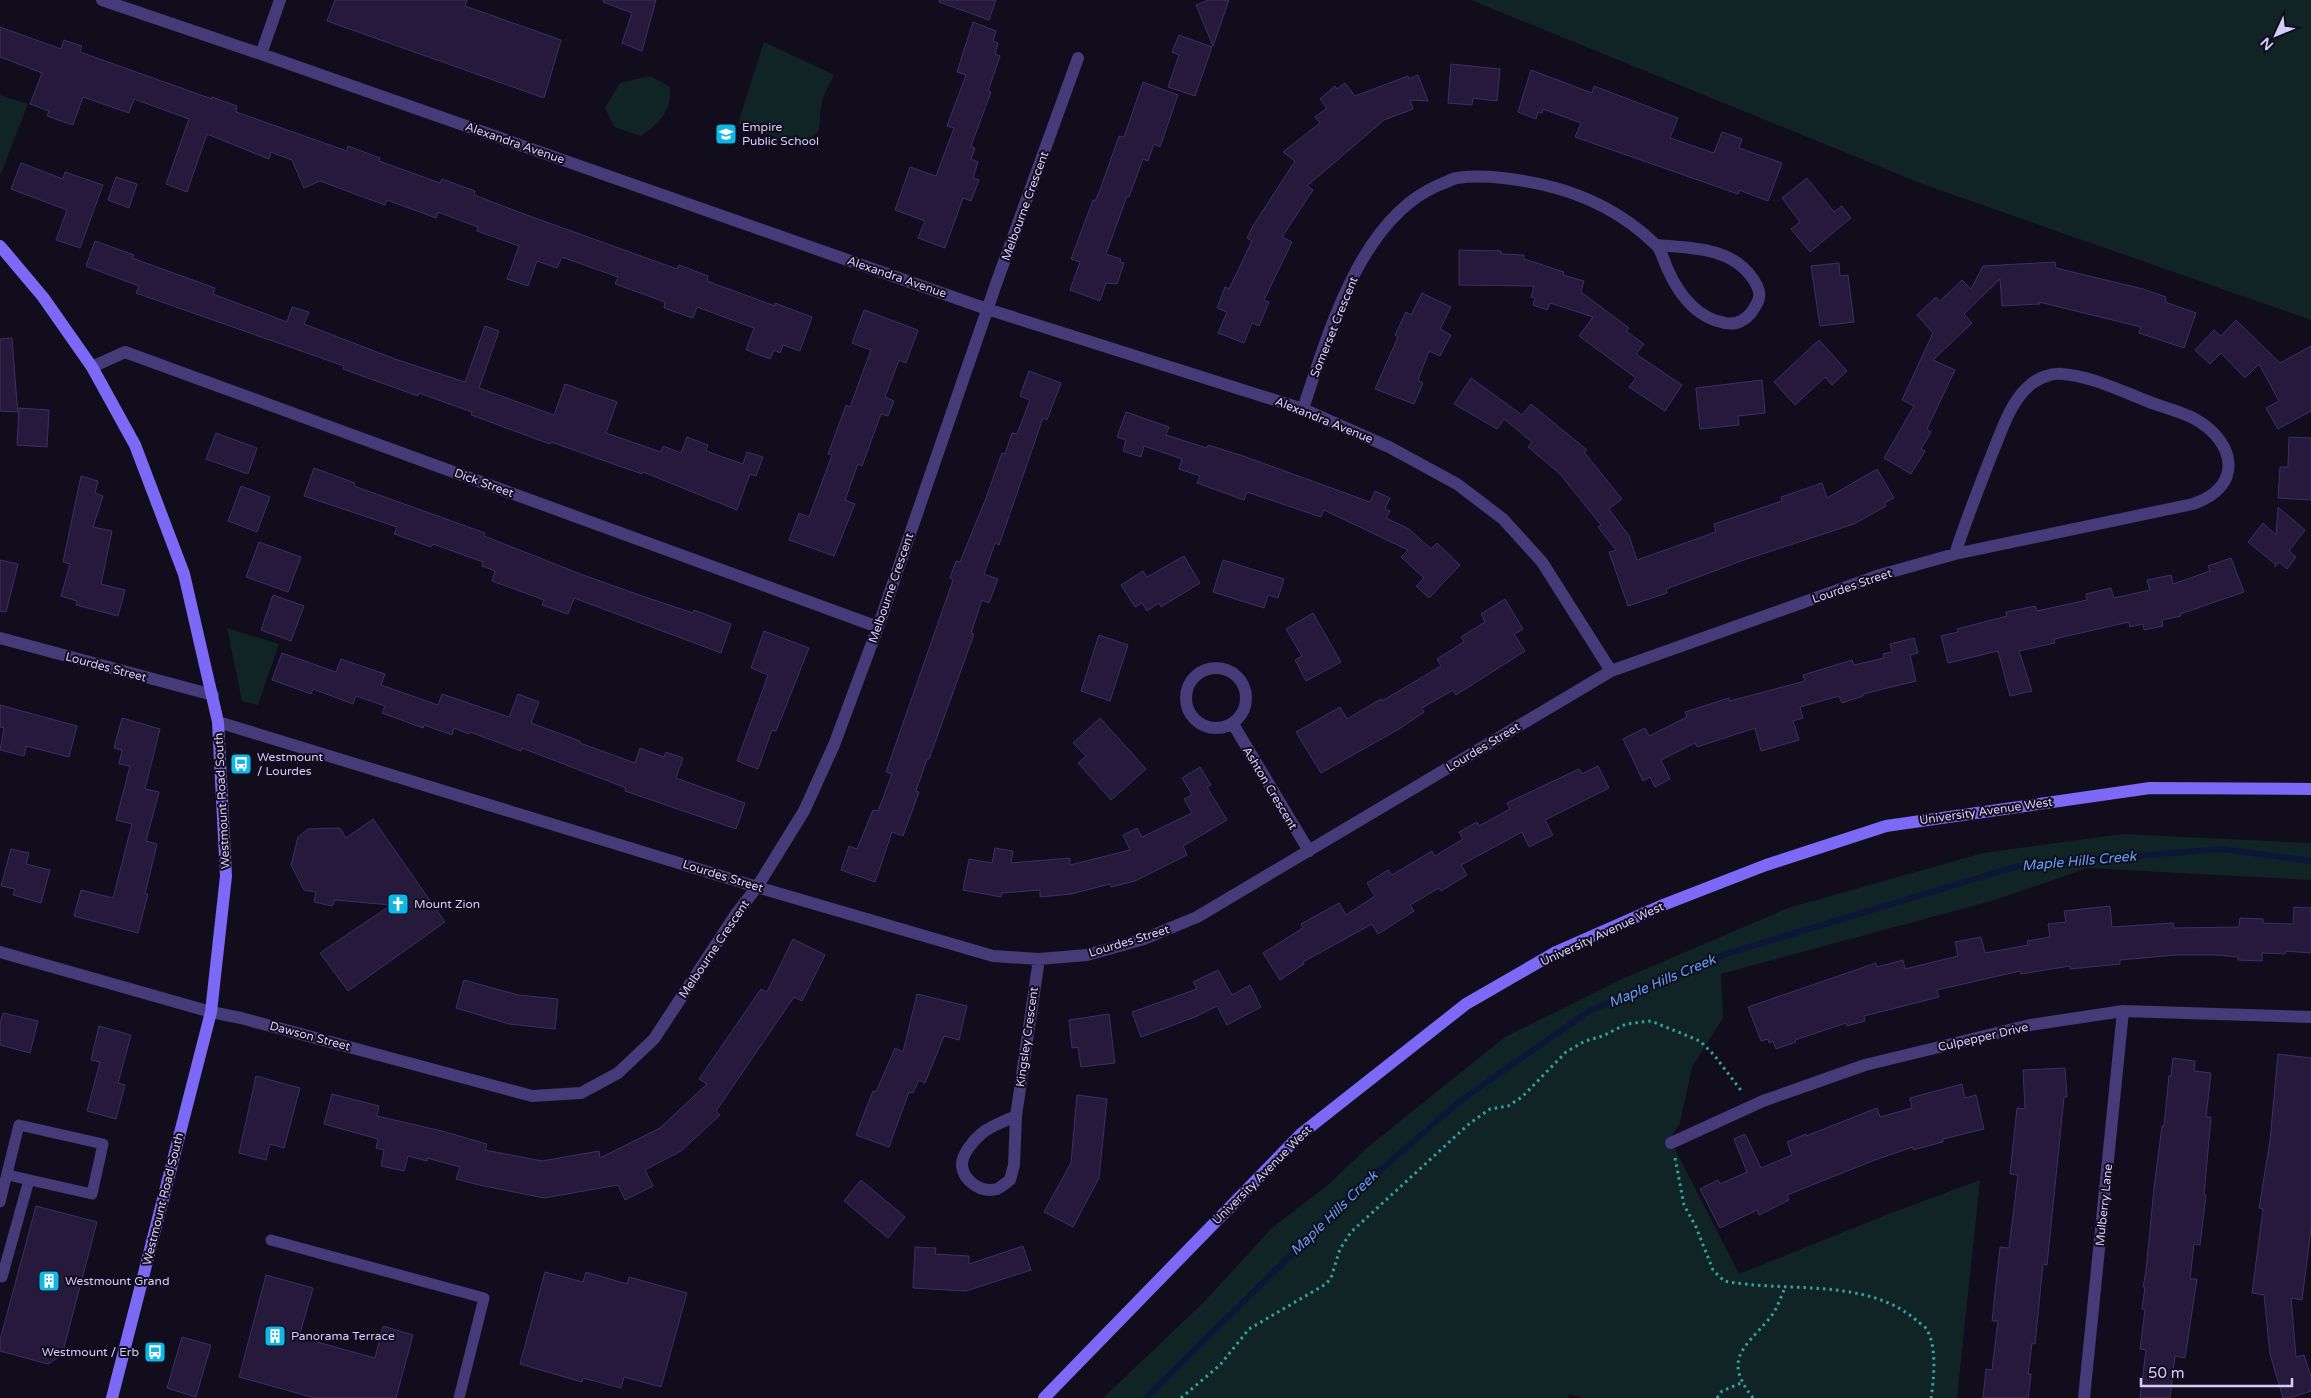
<svg xmlns="http://www.w3.org/2000/svg" width="2311" height="1398" font-family="'Varela Round',sans-serif">
  <style>
    .green { fill: #102426 }
    .lines { fill: none; stroke-linecap: round; stroke-linejoin: round }
    .stream { stroke: #0c1737; stroke-width: 6 }
    .building { fill: #251a3c; stroke: #3f2e66 }
    .path { stroke: #35a1a6; stroke-width: 3; stroke-dasharray: 2.5 4; stroke-linecap: butt }
    .lane { stroke: #443b78; stroke-width: 11 }
    .street { stroke: #443b78; stroke-width: 12 }
    .secondary { stroke: #7c69f5; stroke-width: 12 }
    .labels { text-anchor: middle; dominant-baseline: central; stroke-width: 4; stroke-linejoin: round; paint-order: stroke }
    .poi-label { font-size: 12px; fill: #d6ccfc; stroke: #110d1c; text-anchor: start }
    .street-label { font-size: 12px; fill: #d6ccfc; stroke: #110d1c }
    .water-label { font-size: 14px; font-style: italic; fill: #61a0f4; stroke: #110d1c }
  </style>
  <rect width="100%" height="100%" fill="#110d1c"/>
  <path class="green" d="M1471,0H2311V320L1925,185Z
    M764,42L834,75C830,84 824,93 822,102C816,130 829,131 796,145L738,123Z
    M650,76L670,87C671,112 661,122 641,136L614,127L605,108L620,83Z
    M0,95L28,104L0,176Z
    M227,628L279,644L258,705L242,701Z
    M2123,834L2311,843V880L2088,868L1995,900L1721,974L1723,1018L1692,1067L1680,1123L1670,1139L1739,1274L1886,1215L1980,1180L1957,1398H1583L1569,1394L1568,1398H1103L1203,1303L1272,1228L1329,1184L1368,1147L1505,1037L1620,980L1788,908L1983,853Z"/>
  <g class="lines">
    <path class="stream" d="M1146,1398L1354,1193L1460,1101L1589,1011L1729,953L2018,866L2222,849L2311,861"/>
  </g>
  <path class="building" d="M335,0H467L465,6L561,40L544,98L327,21Z
    M603,0H656L642,51L622,43L632,13L603,2Z
    M939,0H996L989,20L939,2Z
    M1208,0H1229L1213,46L1196,5Z
    M973,22L996,31L993,41L998,43L995,54L1000,56L988,91L991,92L971,146L975,148L971,159L978,162L973,178L979,180L971,201L963,198L945,248L918,238L925,221L895,210L910,167L936,176L954,128L947,126L966,75L957,72Z
    M0,27L61,49L64,40L82,46L80,52L212,99V97L237,106L236,112L347,151L348,146L380,158L379,161L440,183L442,179L475,191L474,195L524,214L677,269L679,265L708,276L707,281L775,306V303L812,317L800,351L783,345L780,353L774,350L770,359L746,350L754,328L697,307L693,318L664,308L665,302L615,284L618,277L562,257L557,268L537,261L528,286L507,279L519,246L477,231L478,227L438,212L436,218L387,200L385,205L320,181L304,188L292,160L271,152L269,159L207,134L187,192L166,184L189,119L134,99L129,113L83,97L73,125L47,116L49,111L30,104L42,73L0,57Z
    M1179,35L1212,47L1195,96L1168,87L1179,55L1172,52Z
    M1451,64L1500,69L1497,101L1473,98L1472,105L1448,103Z
    M1531,70L1592,93L1594,86L1678,118L1670,138L1714,153L1722,132L1742,139L1739,148L1782,163L1768,201L1739,190L1738,194L1575,137L1581,123L1543,109L1542,113L1538,112L1536,119L1518,112Z
    M1418,75L1428,101L1410,100L1413,109L1384,120L1307,186L1313,190L1282,237L1292,242L1264,300L1269,302L1259,326L1252,323L1244,343L1218,333L1227,312L1217,308L1225,287L1229,289L1252,241L1247,238L1253,226L1295,161L1283,152L1320,123L1315,117L1327,108L1320,99L1335,86L1337,89L1345,83L1355,96L1408,76L1409,79Z
    M1143,82L1178,95L1160,147L1154,144L1148,161L1143,159L1129,197L1127,196L1106,254L1121,259L1120,262L1124,263L1117,284L1106,283L1100,301L1070,290L1080,262L1071,259L1093,200L1095,201L1100,190L1119,136L1124,137Z
    M21,163L63,179L65,172L103,185L80,248L56,240L67,210L11,189Z
    M116,177L137,184L129,208L108,200Z
    M1807,178L1834,212L1842,206L1851,218L1810,252L1791,229L1800,222L1782,198Z
    M95,241L134,255L132,258L215,288L213,294L287,322L292,307L309,312L304,324L395,359L465,382L485,326L499,331L479,388L554,415L565,384L617,402L606,433L661,452L663,446L681,453L687,437L708,445L706,451L743,464L747,452L763,457L756,476L750,474L737,510L643,472L642,474L551,442L550,444L471,415L472,412L419,393L418,396L343,369L344,366L136,293L139,286L86,266Z
    M1459,250L1501,251V254L1524,255V259L1564,272L1563,275L1584,281L1581,292L1629,328L1626,331L1644,344L1636,354L1682,385L1665,411L1629,387L1636,378L1579,336L1593,317L1550,303L1547,310L1533,305L1535,298L1531,297L1534,286L1459,285Z
    M2055,262L2056,268L2143,289L2166,297L2165,302L2196,313L2184,348L2139,333L2141,327L2039,302L2040,304L2002,306L2000,279L1964,314L1972,323L1933,360L1955,370L1927,429L1931,432L1921,449L1925,451L1911,474L1884,458L1914,406L1902,400L1933,333L1917,315L1936,297L1940,301L1962,280L1971,289L1983,266Z
    M1839,263L1840,276L1848,275L1854,322L1820,326L1811,266Z
    M1422,293L1451,307L1440,329L1451,335L1440,356L1429,351L1418,380L1423,383L1414,404L1375,389L1398,337L1395,335L1406,312L1411,315Z
    M864,310L918,330L906,363L899,360L885,397L894,401L888,416L881,414L862,466L858,464L845,500L855,504L834,556L789,540L799,513L809,517L832,455L828,454L846,405L850,407L871,350L852,343Z
    M2236,320L2280,363L2311,346V411L2278,429L2266,408L2279,401L2259,364L2245,378L2221,353L2210,364L2195,350L2214,330L2221,336Z
    M12,338L16,391L18,412L0,411V339Z
    M1819,340L1847,371L1832,385L1825,377L1795,405L1774,382Z
    M1029,371L1061,383L1047,420L1043,418L999,545L995,543L984,574L998,579L989,603L982,600L971,633L974,634L929,759H927L916,791L919,792L903,836L892,832L875,882L841,870L849,846L857,849L873,810L878,811L892,774L886,772L953,580L950,578L956,561L960,562L986,498L1002,453L1005,454L1012,433L1017,434L1030,400L1020,396Z
    M1471,378L1522,415L1531,404L1587,450L1584,452L1622,499L1609,509L1629,536L1637,560L1716,532L1714,524L1782,501L1781,497L1822,483L1827,498L1877,469L1894,498L1884,503L1886,506L1854,524L1741,561L1666,589L1667,593L1628,606L1609,552L1616,550L1598,527L1601,525L1560,474L1528,447L1532,442L1504,419L1497,429L1454,404Z
    M1762,380L1765,413L1738,416L1739,425L1700,429L1696,388Z
    M19,408L49,410L47,447L17,445Z
    M1126,412L1169,427L1166,435L1207,448L1208,445L1243,456L1370,502L1375,491L1390,498L1385,509L1390,511L1386,518L1409,529L1431,549L1437,543L1460,565L1429,598L1416,586L1424,578L1401,557L1408,550L1324,510L1321,517L1247,492L1244,500L1197,483L1200,476L1179,469L1182,459L1144,446L1141,457L1123,451L1126,440L1117,437Z
    M216,433L257,448L248,474L206,459Z
    M2289,437L2311,438V500L2278,498L2280,467H2288Z
    M314,468L355,483L354,486L485,533L484,536L583,575L645,597L693,613L694,610L731,624L721,653L574,598L568,614L542,605L544,600L492,581L495,571L482,566L483,562L433,544L431,547L394,534L397,527L304,496Z
    M81,476L98,481L95,493L103,496L93,527L112,531L101,584L125,590L118,616L76,605L77,601L61,596L70,564L63,562Z
    M241,486L270,497L257,532L228,521Z
    M2278,507L2305,530L2289,551L2296,557L2287,569L2279,562L2275,567V564L2248,542L2263,523L2276,535Z
    M259,542L301,557L288,592L246,577Z
    M1184,556L1200,583L1161,607L1159,603L1147,611L1142,603L1135,607L1121,585L1143,571L1147,577Z
    M2231,558L2244,592L2180,614L2181,616L2162,620L2163,626L2144,630L2143,624L2130,627L2129,622L2054,639L2055,643L2019,651L2032,691L2010,696L1998,651L1948,663L1941,636L1958,632L1957,629L2007,616L2006,612L2035,606L2037,611L2087,600L2086,594L2111,588L2114,598L2150,590L2147,580L2171,575L2173,584L2210,571L2208,566Z
    M0,560L18,564L6,612L0,611Z
    M1223,560L1284,579L1278,598L1268,595L1264,608L1213,592Z
    M273,595L304,606L291,641L261,630Z
    M1505,599L1523,629L1514,634L1525,651L1456,695L1453,690L1422,708L1424,712L1399,729L1321,773L1296,732L1340,707L1347,719L1381,699L1382,701L1441,666L1437,659L1464,642L1461,637L1485,622L1481,614Z
    M1313,613L1341,662L1306,681L1295,660L1302,656L1286,629Z
    M764,631L809,648L776,731L772,730L758,769L737,761L768,675L751,668Z
    M1099,635L1128,645L1110,701L1081,691Z
    M1914,638L1918,653L1910,655L1916,681L1863,694V696L1842,703L1839,696L1800,707L1803,718L1793,721L1799,740L1761,751L1755,728L1697,747L1695,743L1661,760L1670,779L1655,787L1650,777L1643,781L1623,739L1645,728L1649,736L1687,717L1685,712L1729,698L1730,701L1805,681L1803,675L1852,660L1854,665L1884,658L1883,654L1892,652L1890,644Z
    M282,653L336,672L341,659L385,674L381,685L438,705L442,694L509,717L518,694L539,702L531,723L580,741V743L635,763L640,748L664,757L666,752L683,758L676,778L745,803L736,829L625,791L626,788L522,748L521,751L470,732L469,734L454,728L452,735L424,725L423,728L382,713L385,706L356,696L353,704L313,689L311,694L272,680Z
    M0,705L77,726L69,757L26,746L24,756L0,750L4,728L0,727Z
    M122,718L160,729L145,789L159,792L146,841L157,844L145,894H148L138,933L74,916L81,890L113,898L132,824L116,820L130,766L119,764L122,750L114,748Z
    M1100,718L1146,769L1111,800L1078,763L1086,756L1073,743Z
    M1598,766L1609,788L1545,820L1553,835L1529,847L1522,832L1461,865L1467,875L1441,891L1439,888L1410,905L1414,911L1378,934L1372,924L1303,962L1304,964L1280,980L1263,953L1303,928L1301,924L1339,903L1346,915L1375,896L1367,883L1388,870L1392,875L1432,851L1435,856L1463,839L1459,832L1477,822L1479,826L1510,809L1507,803L1579,769L1582,774Z
    M1200,767L1211,785L1207,787L1227,820L1183,846L1187,855L1135,881L1111,887L1110,884L1071,894L1040,897V890L1002,893L1001,897L963,890L969,859L992,863L995,848L1013,851L1011,863L1070,858V865L1130,850L1123,835L1137,828L1142,837L1192,813L1184,799L1192,795L1182,778Z
    M373,819L445,922L348,991L320,953L391,905L335,900L332,906L314,902L316,892L304,890L291,865L298,837L308,829L340,828L346,838Z
    M11,849L29,853L26,864L50,870L41,903L13,895L15,889L1,886Z
    M2110,906L2112,927L2173,923L2174,928L2239,927L2240,918L2263,919V923L2293,924L2294,907L2311,908V953L2286,951L2285,954L2262,953V961L2238,960V957L2217,955H2176L2120,960V964L2070,969V966L2021,974L2020,971L1937,990L1939,997L1864,1016L1865,1021L1847,1026L1846,1023L1795,1040L1796,1042L1776,1049L1773,1041L1769,1043L1768,1039L1761,1041L1748,1007L1876,963L1877,967L1903,960L1905,969L1958,956L1955,942L1981,937L1985,953L2028,945L2027,941L2050,937L2048,924L2066,922L2064,911Z
    M793,939L825,955L802,1001L794,997L716,1111L720,1115L681,1151L645,1170L653,1186L625,1200L618,1185L544,1198L479,1185L456,1179L460,1167L427,1158V1161L408,1156L404,1171L381,1166L384,1150L376,1148L378,1139L324,1124L332,1094L379,1106L377,1116L442,1131L487,1144L485,1150L542,1161L599,1151L600,1158L660,1128L707,1084L699,1079L761,989L767,992Z
    M1218,970L1232,995L1250,985L1261,1007L1227,1025L1217,1006L1195,1017L1141,1037L1132,1012L1197,989L1193,982Z
    M464,980L518,995L558,999L555,1029L509,1024L456,1008Z
    M917,994L967,1006L959,1040L944,1036L925,1083L919,1080L913,1093L909,1092L889,1147L856,1135L873,1091L876,1092L895,1048L903,1052Z
    M3,1013L38,1021L30,1053L0,1045V1024Z
    M1109,1014L1115,1063L1081,1067L1078,1047L1072,1048L1069,1020Z
    M99,1026L131,1035L118,1083L125,1085L116,1119L87,1111L100,1062L91,1060Z
    M2278,1054L2311,1058V1228L2302,1300L2291,1298L2296,1357L2304,1355L2311,1376V1391L2290,1398H2283L2270,1354L2264,1295L2252,1293L2263,1209L2259,1208L2270,1141Z
    M2173,1058L2195,1061L2194,1071L2211,1073L2206,1117H2211L2204,1195H2206L2200,1245L2194,1244L2190,1279H2197L2185,1358L2175,1356L2170,1398H2140L2146,1350L2140,1349L2145,1310L2142,1309L2145,1287H2143L2146,1271L2154,1188L2162,1126H2164L2169,1076H2171Z
    M2065,1068L2067,1097H2064L2047,1265L2043,1264L2035,1344L2032,1343L2028,1374H2031L2028,1398H1983L1986,1369L1992,1370L1998,1321H1992L2000,1247L2009,1248L2018,1175L2010,1174L2017,1108L2025,1109L2023,1070Z
    M256,1076L300,1088L284,1148L270,1144L266,1160L239,1153Z
    M1962,1084L1965,1098L1976,1095L1984,1129L1943,1139V1142L1913,1150V1147L1875,1160L1787,1195L1789,1200L1759,1215L1757,1210L1720,1228L1700,1189L1718,1180L1720,1184L1747,1172L1734,1139L1745,1134L1761,1168L1792,1155L1787,1142L1806,1134V1136L1877,1108L1880,1117L1912,1108L1910,1098Z
    M1077,1095L1107,1099L1099,1178L1073,1227L1044,1212L1071,1163Z
    M861,1180L905,1217L888,1238L844,1201Z
    M36,1206L97,1222L62,1355L48,1364L0,1351V1340Z
    M1023,1246L1031,1270L966,1291L913,1288L915,1247L936,1248L935,1254L969,1256V1264Z
    M545,1272L583,1282L586,1272L627,1284L629,1277L687,1293L661,1387L624,1377L621,1388L583,1378L582,1382L520,1364Z
    M266,1275L313,1288L299,1337L375,1358L383,1326L413,1335L396,1398H315L239,1377Z
    M182,1337L211,1345L196,1397L167,1388Z"/>
  <g class="lines">
    <path class="path" d="M1675,1158L1684,1205L1696,1227L1713,1270L1724,1281C1785,1293 1866,1277 1916,1320C1919,1323 1925,1326 1927,1330C1937,1347 1934,1379 1931,1398
      M1181,1398L1220,1365L1249,1329L1326,1284L1331,1278L1340,1249L1351,1232L1470,1123L1490,1109L1508,1106L1522,1097L1566,1052L1585,1041L1603,1036L1626,1024L1651,1021L1700,1041L1714,1055L1743,1093
      M1717,1398L1722,1391L1741,1383
      M1753,1398C1723,1360 1743,1349 1769,1319C1777,1310 1780,1298 1785,1288"/>
    <path class="lane" d="M0,1202L19,1125L103,1144L92,1194L8,1175
      M271,1240L484,1298L459,1398
      M2,1277L29,1180"/>
    <path class="street" d="M102,0L261,54L987,309L1303,409L1389,447L1457,484L1503,519L1542,562L1611,671
      M261,54L280,0
      M92,367L125,352L878,627
      M1303,409C1328,334 1360,218 1439,185C1445,183 1451,179 1457,178C1485,174 1517,179 1544,185C1587,195 1623,213 1655,244C1661,249 1664,261 1667,268C1678,293 1696,318 1725,323C1739,326 1750,317 1756,305C1762,296 1759,288 1753,279C1732,247 1691,248 1657,245
      M0,638L213,695
      M1186 698a30 30 0 1 1 60 0a30 30 0 1 1-60 0Z
      M218,722L757,887L993,956L1039,959L1087,955L1144,939L1197,917L1611,671L1880,575L1955,554L2193,504C2244,487 2236,442 2195,419C2182,412 2166,408 2152,403C2123,392 2092,376 2062,374C2051,373 2038,378 2030,385C2010,402 2002,430 1992,454C1979,487 1966,520 1955,554
      M1233,724L1309,851
      M0,952L211,1012L241,1018L532,1096L581,1093L618,1073L654,1039L736,914L757,887L804,811L834,745L878,627L996,284L1078,58
      M1016,1116C1005,1121 990,1126 981,1134C973,1141 961,1155 962,1166C964,1182 982,1193 997,1189C1001,1187 1006,1183 1010,1180L1014,1165L1016,1116L1039,959
      M1671,1143L1763,1101L1865,1065L2030,1025L2123,1011L2311,1017
      M2084,1398L2123,1011"/>
    <path class="secondary" d="M0,246L43,297L92,367L135,445L184,574L218,722L226,876L211,1012L112,1398
      M1044,1398L1301,1134L1466,1004L1556,952L1663,905L1766,865L1886,826L2150,788L2311,789"/>
  </g>
  <defs>
    <g id="school-square" transform="scale(1.125)"><rect x="-9" y="-9" width="18" height="18" rx="4" fill="#0fb7e4" stroke="#110d1c"/><path d="M0-5L7-2L0 1L-7-2ZM-4 1L0 2.5L4 1V4Q0 6-4 4Z" fill="#fff"/></g>
    <g id="bus-square" transform="scale(1.125)"><rect x="-9" y="-9" width="18" height="18" rx="4" fill="#0fb7e4" stroke="#110d1c"/><path d="M-5-6H5V4H4V6H2V4H-2V6H-4V4H-5ZM-3.5-4V0h7V-4ZM-3.5 1.2v1.5H-2V1.2ZM2 1.2v1.5H3.5V1.2Z" fill="#fff"/></g>
    <g id="church-square" transform="scale(1.125)"><rect x="-9" y="-9" width="18" height="18" rx="4" fill="#0fb7e4" stroke="#110d1c"/><path d="M-1.2-6h2.4v3.5h3.3v2.4h-3.3V6h-2.4V-.1h-3.3v-2.4h3.3Z" fill="#fff"/></g>
    <g id="building-square" transform="scale(1.125)"><rect x="-9" y="-9" width="18" height="18" rx="4" fill="#0fb7e4" stroke="#110d1c"/><path d="M-4-6H4V6H1V3H-1V6H-4ZM-2.5-4.3h1.7v1.8h-1.7ZM.8-4.3h1.7v1.8H.8ZM-2.5-1h1.7V.8h-1.7ZM.8-1h1.7V.8H.8Z" fill="#fff"/></g>
  </defs>
  <g fill-rule="evenodd">
    <use href="#school-square" x="726" y="134"/>
    <use href="#bus-square" x="241" y="764"/>
    <use href="#church-square" x="398" y="904"/>
    <use href="#building-square" x="49" y="1281"/>
    <use href="#building-square" x="275" y="1336"/>
    <use href="#bus-square" x="155" y="1352"/>
  </g>
  <g class="labels">
    <g class="poi-label">
      <text x="742" y="127">Empire<tspan x="742" dy="14">Public School</tspan></text>
      <text x="257" y="757">Westmount<tspan x="257" dy="14">/ Lourdes</tspan></text>
      <text x="414" y="904">Mount Zion</text>
      <text x="65" y="1281">Westmount Grand</text>
      <text x="291" y="1336">Panorama Terrace</text>
      <text x="139" y="1352" text-anchor="end">Westmount / Erb</text>
    </g>
    <g class="street-label">
      <text transform="translate(515 143) rotate(19)">Alexandra Avenue</text>
      <text transform="translate(1025 206) rotate(-70)">Melbourne Crescent</text>
      <text transform="translate(897 277) rotate(19)">Alexandra Avenue</text>
      <text transform="translate(1334 327) rotate(-68)">Somerset Crescent</text>
      <text transform="translate(1324 420) rotate(22)">Alexandra Avenue</text>
      <text transform="translate(484 483) rotate(20)">Dick Street</text>
      <text transform="translate(1852 586) rotate(-19)">Lourdes Street</text>
      <text transform="translate(891 588) rotate(-71)">Melbourne Crescent</text>
      <text transform="translate(106 667) rotate(15)">Lourdes Street</text>
      <text transform="translate(1483 747) rotate(-31)">Lourdes Street</text>
      <text transform="translate(1270 788) rotate(59)">Ashton Crescent</text>
      <text transform="translate(222 801) rotate(-93)">Westmount Road South</text>
      <text transform="translate(1986 811) rotate(-8)">University Avenue West</text>
      <text transform="translate(723 876) rotate(17)">Lourdes Street</text>
      <text transform="translate(1602 934) rotate(-25)">University Avenue West</text>
      <text transform="translate(1129 941) rotate(-17)">Lourdes Street</text>
      <text transform="translate(714 949) rotate(-56)">Melbourne Crescent</text>
      <text transform="translate(310 1036) rotate(15)">Dawson Street</text>
      <text transform="translate(1027 1037) rotate(-82)">Kingsley Crescent</text>
      <text transform="translate(1983 1037) rotate(-13)">Culpepper Drive</text>
      <text transform="translate(1262 1175) rotate(-45)">University Avenue West</text>
      <text transform="translate(163 1199) rotate(-76)">Westmount Road South</text>
      <text transform="translate(2104 1205) rotate(-84)">Mulberry Lane</text>
    </g>
    <g class="water-label">
      <text transform="translate(2079 861) rotate(-5)">Maple Hills Creek</text>
      <text transform="translate(1662 981) rotate(-23)">Maple Hills Creek</text>
      <text transform="translate(1334 1213) rotate(-44)">Maple Hills Creek</text>
    </g>
  </g>
  <g transform="translate(2276 35) rotate(226)" stroke="#110d1c" stroke-width="4" paint-order="stroke">
  <path d="M0-4L9 19L0 12L-9 19Z" fill="#d6ccfc"/>
  <text y="-8" font-size="14" font-weight="bold" text-anchor="middle" fill="#d6ccfc">N</text>
  </g>
  <path d="M2141 1378v8h151v-8" fill="none" stroke="#d6ccfc" stroke-width="2.5"/>
  <text x="2148" y="1378" font-size="15" fill="#d6ccfc" stroke="#110d1c" stroke-width="4" paint-order="stroke">50 m</text>
</svg>
